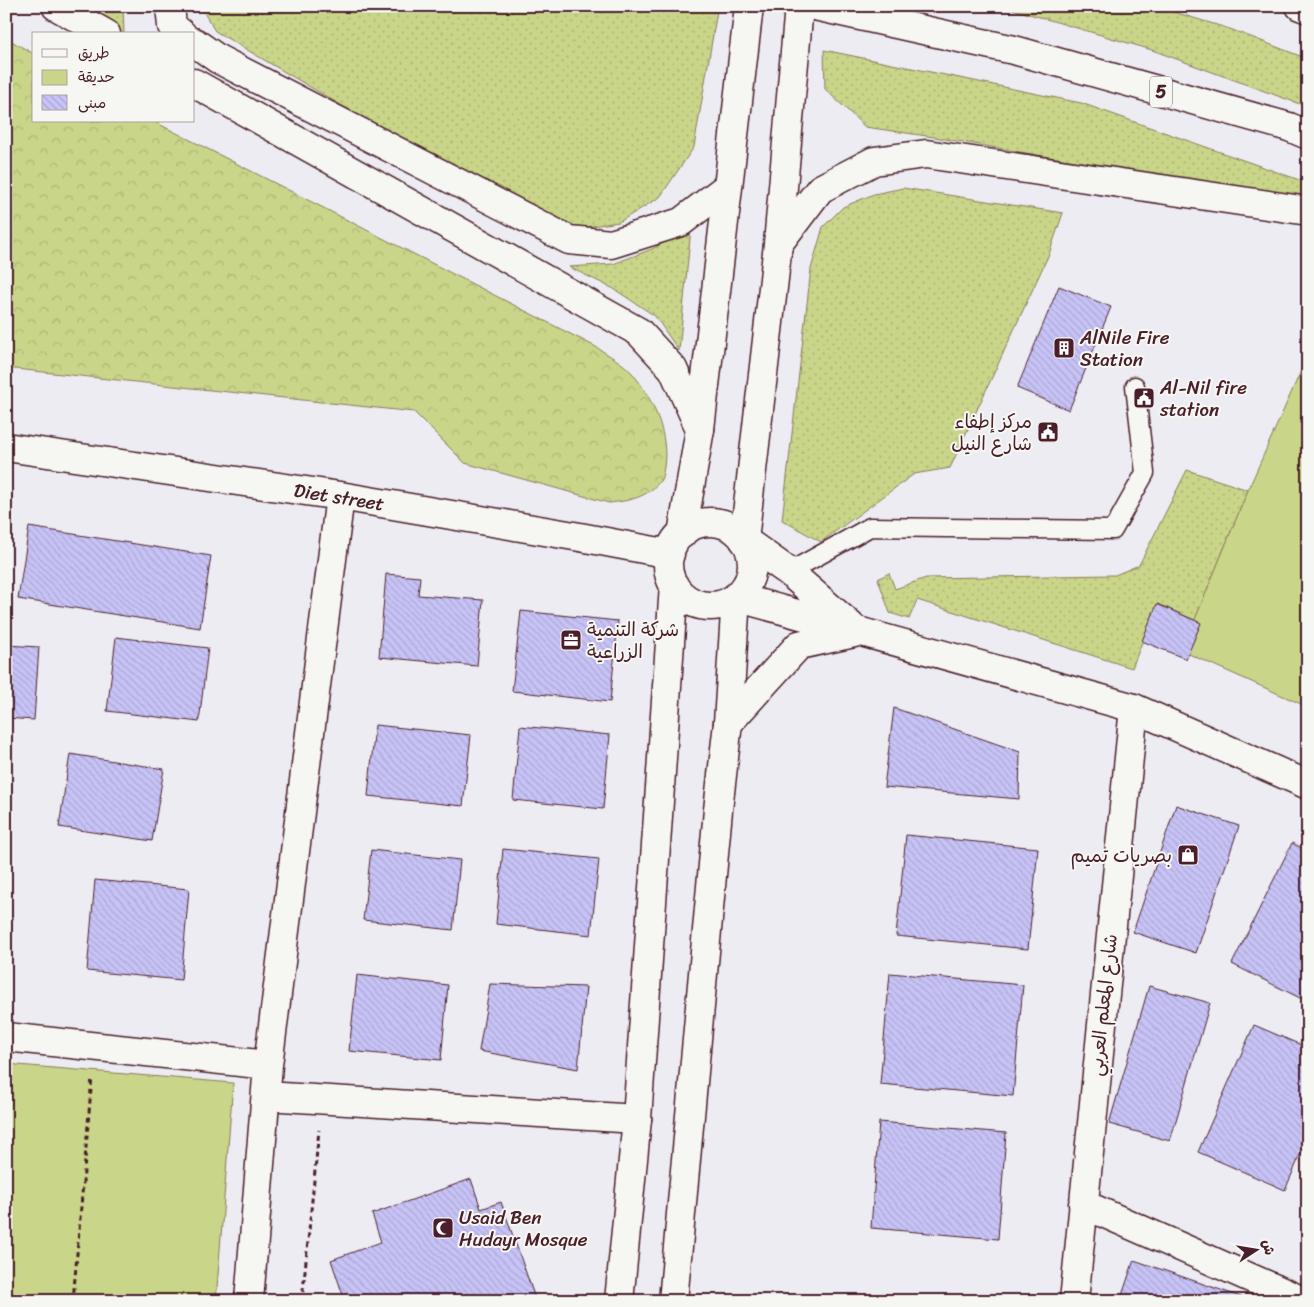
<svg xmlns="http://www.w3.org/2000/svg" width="1314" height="1307" font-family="Sriracha,'Playpen Sans Arabic',sans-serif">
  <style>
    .grass { fill: url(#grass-dots); stroke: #8a7a5a }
    .forest { fill: url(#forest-crowns); stroke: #8a7a5a }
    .park { fill: #c9d588; stroke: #8a7a5a }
    .building { fill: url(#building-back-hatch); stroke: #4a1f2b }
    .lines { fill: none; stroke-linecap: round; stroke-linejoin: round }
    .lane-casing { stroke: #4a1f2b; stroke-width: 21 }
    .street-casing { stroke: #4a1f2b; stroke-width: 31 }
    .primary-casing { stroke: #4a1f2b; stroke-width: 31 }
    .highway-casing { stroke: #4a1f2b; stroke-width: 31 }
    .path { stroke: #4a1f2b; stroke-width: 3; stroke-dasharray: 5 4; stroke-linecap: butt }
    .lane { stroke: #f6f6f2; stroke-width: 18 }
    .street { stroke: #f6f6f2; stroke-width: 28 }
    .primary { stroke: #f6f6f2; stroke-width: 28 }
    .highway { stroke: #f6f6f2; stroke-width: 28 }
    .labels { text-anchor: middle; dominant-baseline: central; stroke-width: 4; stroke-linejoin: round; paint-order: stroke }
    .shield { fill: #f6f6f2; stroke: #7e6067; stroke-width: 1 }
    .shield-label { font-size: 18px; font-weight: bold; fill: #4a1f2b }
    .poi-label { font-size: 19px; fill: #4a1f2b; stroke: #f6f6f2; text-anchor: start }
    .street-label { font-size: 19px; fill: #4a1f2b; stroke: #f6f6f2 }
  </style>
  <defs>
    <pattern id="grass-dots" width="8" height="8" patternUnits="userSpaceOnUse" patternTransform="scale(1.25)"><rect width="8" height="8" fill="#c9d588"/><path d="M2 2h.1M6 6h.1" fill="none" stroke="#aeb676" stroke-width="1.8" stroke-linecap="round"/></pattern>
    <pattern id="forest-crowns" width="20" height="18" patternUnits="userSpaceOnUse" patternTransform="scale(1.25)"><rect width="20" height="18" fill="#c9d588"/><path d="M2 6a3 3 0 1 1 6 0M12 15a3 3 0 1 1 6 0" fill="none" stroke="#aeb676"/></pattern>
    <pattern id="building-back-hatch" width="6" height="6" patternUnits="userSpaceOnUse" patternTransform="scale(1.25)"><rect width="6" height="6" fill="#c7c3f6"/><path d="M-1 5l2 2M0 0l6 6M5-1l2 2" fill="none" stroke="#aca7d3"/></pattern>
  </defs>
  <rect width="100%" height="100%" fill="#edecf3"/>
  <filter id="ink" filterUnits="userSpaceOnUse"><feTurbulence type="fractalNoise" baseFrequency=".02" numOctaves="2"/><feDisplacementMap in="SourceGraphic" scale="10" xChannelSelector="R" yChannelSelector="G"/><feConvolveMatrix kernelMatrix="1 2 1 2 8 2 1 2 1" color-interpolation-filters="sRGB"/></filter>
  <g filter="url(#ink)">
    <path class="grass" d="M77,6H123L124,34H122Z
      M200,6H695L717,11L694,147L660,197L619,222L573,229L446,167L215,31Z
      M1002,6H1154L1230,29L1308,59V107L1152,50Z
      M824,50L1081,103L1308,183V202L934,137L865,127L825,89Z
      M903,188L1063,213L1049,254L950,468L914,474L821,542L782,520L811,269L823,227L843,207L874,194Z
      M691,228L679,351L655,316L614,289L569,267L613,264L652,249Z
      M1187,470L1248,490L1195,620L1157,604L1132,668L917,600L909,619L890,613L878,579L889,573L895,589L926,578L1115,575L1139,565Z"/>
    <path class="forest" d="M6,38L34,54V121H153L596,347C608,355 624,363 633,374C653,399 669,434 664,467C663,471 663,477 660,481C647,498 628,501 609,503L465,463L414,412L6,368Z"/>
    <path class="park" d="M1308,355V707L1182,651L1248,490Z
      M6,1064L233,1083L216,1301H6Z"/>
    <path class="building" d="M1059,286L1111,307L1069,410L1017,388Z
      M29,527L211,556L200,628L18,599Z
      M386,574L420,577L418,595L483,600L477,666L379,657Z
      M1157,604L1201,623L1186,659L1142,641Z
      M521,611L618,621L610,702L512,691Z
      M116,637L208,648L199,722L107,711Z
      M6,645L39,647L34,720L6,718Z
      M894,708L1020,752L1019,799L884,787Z
      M375,725L471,735L463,806L368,796Z
      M520,726L610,735L603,809L513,800Z
      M70,754L164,769L152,841L59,827Z
      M1176,805L1239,826L1196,953L1133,932Z
      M906,835L1038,848L1028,949L896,936Z
      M1292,843L1308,851V1002L1232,964Z
      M503,849L599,859L591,935L496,924Z
      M371,850L460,860L453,930L363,920Z
      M95,880L189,889L181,980L87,971Z
      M890,973L1023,985L1013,1096L880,1084Z
      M357,975L448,985L441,1060L349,1051Z
      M490,984L586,987L578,1069L479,1051Z
      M1149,986L1210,1003L1170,1141L1109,1124Z
      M1254,1025L1308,1048V1137L1285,1190L1198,1152Z
      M879,1122L1006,1133L998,1239L871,1228Z
      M471,1179L481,1209L501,1202L536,1301H345L331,1260L381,1242L372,1214Z
      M1134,1260L1244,1298V1301H1120Z"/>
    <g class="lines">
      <g class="lane-casing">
        <path id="lane" d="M789,572L870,527L1113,530L1145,473L1135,386"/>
      </g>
      <g class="street-casing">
        <path id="street" d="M6,447L340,496L580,537L670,554
          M744,540L789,572L851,626
          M736,597L1134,708L1308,785
          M728,723L799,645L854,633
          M6,1037L268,1065
          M266,1096L637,1119
          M1083,1204L1303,1301
          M249,1301L268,1065L340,496
          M1074,1301L1134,708"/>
      </g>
      <g class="primary-casing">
        <path id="primary" d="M668 564a42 42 0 1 1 84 0a42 42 0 1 1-84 0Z
          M682,534L700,429L749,6
          M744,540L778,244L799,6
          M619,1301L637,1119L674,585
          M673,1301L718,810L728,723L736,597"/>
      </g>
      <g class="highway-casing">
        <path id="highway" d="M56,6L106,34
          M170,6L172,26L182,34
          M815,6L1014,50L1289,127L1308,135
          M1300,6L1308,9
          M194,42L218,59L569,240L611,244L681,222L728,186
          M194,83L639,332L673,369L700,429
          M778,244L820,189L874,161L926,154L1308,211"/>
      </g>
      <path class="path" d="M73,1301L92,1077
        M302,1301L319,1130"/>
      <use href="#lane" class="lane"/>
      <use href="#street" class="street"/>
      <use href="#primary" class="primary"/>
      <use href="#highway" class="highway"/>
    </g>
  </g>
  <defs>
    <g id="building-square" transform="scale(1.125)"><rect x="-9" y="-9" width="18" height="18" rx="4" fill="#4a1f2b" stroke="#f6f6f2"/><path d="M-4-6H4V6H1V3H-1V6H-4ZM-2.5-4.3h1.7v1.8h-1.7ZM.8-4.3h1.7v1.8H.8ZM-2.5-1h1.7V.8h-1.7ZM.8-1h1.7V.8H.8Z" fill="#fff"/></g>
    <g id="civic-square" transform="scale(1.125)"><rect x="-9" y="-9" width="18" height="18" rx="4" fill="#4a1f2b" stroke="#f6f6f2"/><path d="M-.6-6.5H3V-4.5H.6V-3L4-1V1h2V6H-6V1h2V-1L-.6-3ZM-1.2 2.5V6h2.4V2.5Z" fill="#fff"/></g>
    <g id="office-square" transform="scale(1.125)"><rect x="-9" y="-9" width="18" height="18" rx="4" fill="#4a1f2b" stroke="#f6f6f2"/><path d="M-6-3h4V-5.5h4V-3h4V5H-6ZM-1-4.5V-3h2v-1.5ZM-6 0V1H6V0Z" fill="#fff"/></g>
    <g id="shop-square" transform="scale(1.125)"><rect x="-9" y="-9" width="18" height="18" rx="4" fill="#4a1f2b" stroke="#f6f6f2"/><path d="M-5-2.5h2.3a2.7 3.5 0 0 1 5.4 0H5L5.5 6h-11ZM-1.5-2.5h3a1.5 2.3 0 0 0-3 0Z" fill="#fff"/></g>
    <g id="mosque-square" transform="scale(1.125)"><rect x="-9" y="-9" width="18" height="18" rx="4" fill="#4a1f2b" stroke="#f6f6f2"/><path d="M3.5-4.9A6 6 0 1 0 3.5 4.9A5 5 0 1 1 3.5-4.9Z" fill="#fff"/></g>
  </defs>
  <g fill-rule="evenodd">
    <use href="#building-square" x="1064" y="348"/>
    <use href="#civic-square" x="1144" y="398"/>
    <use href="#civic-square" x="1048" y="432"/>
    <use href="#office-square" x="571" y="640"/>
    <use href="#shop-square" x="1188" y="855"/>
    <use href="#mosque-square" x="443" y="1228"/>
  </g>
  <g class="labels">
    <rect class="shield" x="1150" y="76.5" width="22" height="31" rx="4"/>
    <g class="shield-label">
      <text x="1161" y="92">5</text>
    </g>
    <g class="poi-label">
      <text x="1080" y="337">AlNile Fire<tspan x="1080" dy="22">Station</tspan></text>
      <text x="1160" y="387">Al-Nil fire<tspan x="1160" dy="22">station</tspan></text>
      <text x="1032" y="421" text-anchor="end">مركز إطفاء<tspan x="1032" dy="22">شارع النيل</tspan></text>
      <text x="587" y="629">شركة التنمية<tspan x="587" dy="22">الزراعية</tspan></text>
      <text x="1172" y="855" text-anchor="end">بصريات تميم</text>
      <text x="459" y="1217">Usaid Ben<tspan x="459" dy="22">Hudayr Mosque</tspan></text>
    </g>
    <g class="street-label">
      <text transform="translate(339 497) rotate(9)">Diet street</text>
      <text transform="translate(1103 1005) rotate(-84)">شارع المعلم العربي</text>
    </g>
  </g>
  <rect width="1314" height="1307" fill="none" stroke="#f6f6f2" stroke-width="25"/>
  <rect x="12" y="12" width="1289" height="1282" fill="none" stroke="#4a1f2b" stroke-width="2" filter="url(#ink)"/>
  <rect x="32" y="32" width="162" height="90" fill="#f6f6f2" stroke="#b1a0a2"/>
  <rect x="42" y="49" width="25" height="8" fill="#f6f6f2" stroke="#b1a0a2"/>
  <text x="78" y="58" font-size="15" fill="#4a1f2b">طريق</text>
  <rect x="42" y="70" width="25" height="15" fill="#c9d588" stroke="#b1a0a2"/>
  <text x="78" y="82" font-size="15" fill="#4a1f2b">حديقة</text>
  <rect x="42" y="95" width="25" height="15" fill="url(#building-back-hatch)" stroke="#b1a0a2"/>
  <text x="78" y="108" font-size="15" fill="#4a1f2b">مبنى</text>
  <g transform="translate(1256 1250) rotate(78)" stroke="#f6f6f2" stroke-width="4" paint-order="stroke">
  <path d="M0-4L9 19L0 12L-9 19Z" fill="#4a1f2b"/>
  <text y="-8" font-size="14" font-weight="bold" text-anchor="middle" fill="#4a1f2b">ش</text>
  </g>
</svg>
